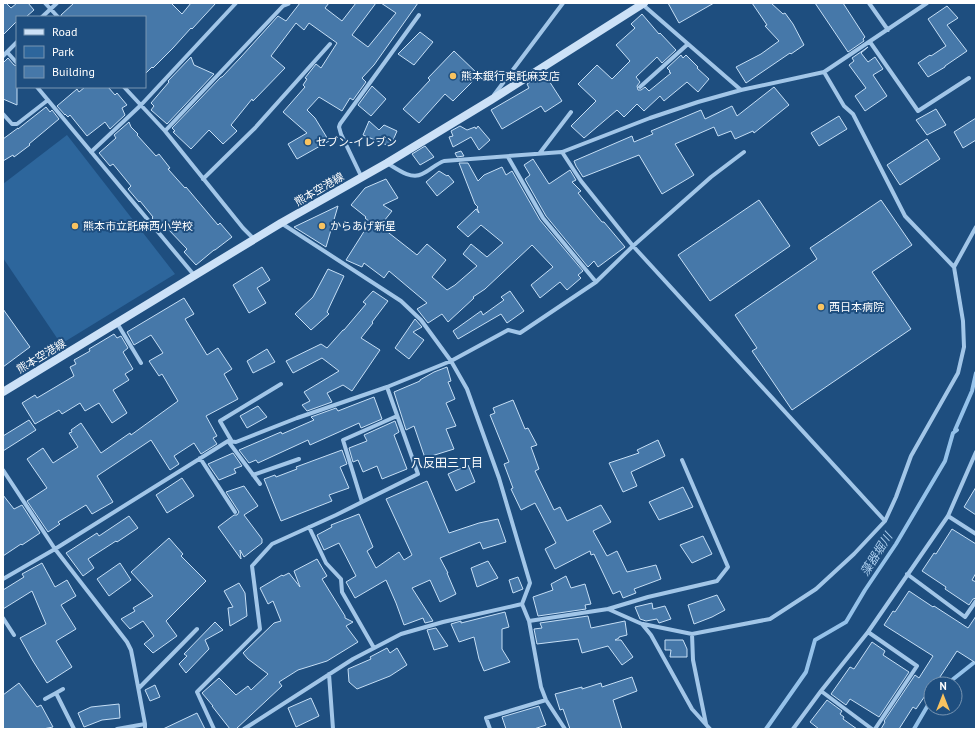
<svg xmlns="http://www.w3.org/2000/svg" width="979" height="732" font-family="'PT Sans','Noto Sans JP',sans-serif">
  <style>
    .green { fill: #2d669c }
    .lines { fill: none; stroke-linecap: round; stroke-linejoin: round }
    .stream { stroke: #95c2ea; stroke-width: 4 }
    .building { fill: #4678a9; stroke: #c6dff6 }
    .street { stroke: #a2c6e8; stroke-width: 4 }
    .secondary { stroke: #cce1f7; stroke-width: 8 }
    .poi-dot { fill: #f8c360; stroke: #1e4e7f; stroke-width: 1.5 }
    .labels { text-anchor: middle; dominant-baseline: central; stroke-width: 4; stroke-linejoin: round; paint-order: stroke }
    .poi-label { font-size: 11px; fill: #fff; stroke: #1e4e7f; text-anchor: start }
    .street-label { font-size: 11px; fill: #fff; stroke: #1e4e7f }
    .neighbourhood-label { font-size: 12px; fill: #fff; stroke: #1e4e7f }
    .water-label { font-size: 12px; font-style: italic; fill: #add0f0; stroke: #1e4e7f }
  </style>
  <rect width="100%" height="100%" fill="#1e4e7f"/>
  <path class="green" d="M67,135L175,274L61,344L3,258V184Z"/>
  <g class="lines">
    <path class="stream" d="M947,684L976,661
      M766,729L806,672L815,640L846,622L865,590L896,544L945,461L953,433L957,430H955L972,391L976,373
      M914,729L931,700"/>
  </g>
  <path class="building" d="M3,3H6L11,8L17,3H28L34,10L26,17H17V21L3,35Z
    M74,3H171L182,14L191,3H216L192,29L191,28L173,48L153,68L152,67L145,74V17H61V15Z
    M300,3H329L325,8L342,21L356,3H376L352,35L368,47L396,13L381,3H418L374,65L362,78L366,82L353,100L350,98L342,111L319,97L307,110L315,118L329,141L297,159L288,144L307,133L283,112L305,87L303,85L307,79L305,78L316,64L321,68L337,43L309,23L304,30L296,23L271,56L285,68L253,101L252,99L231,125L237,131L223,144L209,130L191,149L173,132L175,131L172,128L221,77H222L241,57L278,16L286,21Z
    M668,3H714L679,23Z
    M752,3H771L783,14L785,13L793,24L804,45L791,54L790,53L746,83L736,67L761,54L779,41L765,26L767,25Z
    M815,3H843L865,37L863,39L864,41L848,52Z
    M947,6L958,18L947,25L967,51L945,66V67L928,77L918,63L930,55L931,56L946,46L928,19Z
    M642,14L659,34L660,33L676,50L662,63L657,57L636,77L640,82L637,86L638,90H641L645,87L649,91L671,73L669,72L670,71L667,68L681,55L683,58L686,55L698,67L697,68L709,79L698,92L687,82L664,101L660,96L644,111L637,104L624,117L617,110L584,138L571,126L596,101L578,84L597,65L612,79L630,61L616,45L635,28L631,24Z
    M420,32L433,42L414,65L398,54Z
    M868,47L861,53L868,62L875,57L883,69L873,75L887,96L865,111L855,96L866,88L849,65L854,61L852,58Z
    M454,51L479,75L453,101L445,94L419,123L403,109L430,80L428,78Z
    M191,57L194,65L214,74L167,124L151,110L154,106L151,103L169,82L168,81Z
    M8,58L14,65L17,66V105L3,99V63Z
    M544,73L562,101L545,112L541,106L502,129L491,110L529,88L527,84Z
    M372,86L386,99L371,116L358,105Z
    M85,87H108L115,95L117,93L127,105L122,108L125,115L110,129L105,122L87,136L70,115L68,117L65,114V115L57,106L77,89L79,92Z
    M774,87L789,105L754,133L753,131L735,139L731,131L718,136L714,127L675,144L694,175L662,194L639,155L583,177L576,166L574,161L632,136L634,142L653,134L651,131L701,110L705,119L732,106L737,116Z
    M46,107L50,112L52,110L59,119L29,144L30,145L14,157L13,155L3,161V139L18,128V129Z
    M936,109L946,125L927,135L916,120Z
    M839,116L847,129L819,146L811,133Z
    M976,118V140L963,148L954,132Z
    M369,121L379,130L384,125L397,131L391,145H387L363,135Z
    M129,122L131,127L138,134L137,135L156,156L159,154L170,168L168,169L185,188L186,187L218,225L220,223L232,237L215,250H214L196,265L184,252L187,249L168,229L166,232L152,218L153,217L140,201L139,202L128,189L131,186L113,164L110,166L99,153L116,138L114,135Z
    M460,126L467,130L475,127L476,129L478,126L490,140L479,150L471,137L453,147L449,137L453,136L451,131Z
    M927,139L940,159L900,185L887,165Z
    M425,146L434,157L420,165L412,154Z
    M461,151L464,156L457,157L455,153Z
    M533,159L549,184L570,170L576,180L572,182L581,191L578,193L602,222H604L625,247L598,267L594,261L588,267L546,216L525,179L530,175L524,165Z
    M459,163H468L478,181L484,175L502,167L506,175L512,171L540,220L583,271L578,275L581,278L567,290L560,282L540,298L531,285L553,267L532,245L485,289L473,297L474,298L448,322L442,314L428,323L417,309L427,303L389,271L384,278L364,263L362,267L346,260L370,222L365,218L366,217L351,205L365,188L386,179L398,198L383,205L392,211L380,226L417,255L427,244L446,260L432,277L447,290L455,285L477,266L463,254L471,244L487,257L503,243L481,225L468,237L457,227L476,209L479,213L477,208L478,207L475,204Z
    M439,171L447,176L448,175L454,182L437,196L426,182Z
    M759,200L790,246L710,301L678,255Z
    M881,200L912,245L872,272L911,329L792,410L752,351L757,348L735,315L817,259L810,248Z
    M338,206L326,247L294,227Z
    M262,267L270,280L257,288L266,303L249,313L233,285Z
    M328,269L344,276L327,312L329,314L311,330L295,314L313,297Z
    M373,291L388,301L372,322L373,323L361,338L380,350L352,391L343,385L327,393L332,402L307,411L302,405L310,401L304,392L339,371L322,358L293,373L286,361L321,344L327,348L343,330H344L366,304L363,302Z
    M510,291L524,311L507,323L501,314L458,339L453,331L481,311L483,315L504,300L501,297Z
    M184,298L194,314L185,319L207,355L218,348L232,369L224,374L238,399L206,416L217,436L213,438L217,444L201,454L194,443L174,456L179,464L170,470L151,440L97,476L113,502L92,514L86,505L58,522L60,524L48,532L27,501L47,488L27,459L43,448L53,463L78,447L69,433L72,432L71,430L81,423L101,453L130,433L131,435L178,401L162,374L159,376L149,361L163,353L151,335L134,345L127,332Z
    M3,309L30,347L3,367Z
    M415,319L422,327L413,332L424,340L409,359L395,348Z
    M114,334L117,338L121,336L128,348L123,352L133,369L125,374L129,380L113,390L127,413L112,423L99,403L85,411L80,403L62,414L59,410L35,424L22,403L35,395L37,398L74,376L70,367L76,364L74,360L90,351L89,349Z
    M267,349L275,362L253,373L247,361Z
    M447,367L451,381L448,382L455,399L446,403L456,426L446,429L454,449L425,458L414,426L406,430L394,392L420,381V380L434,372Z
    M374,397L382,419L361,428L359,423L310,445L308,440L258,463L256,460L249,463L239,450L281,432L282,434L314,420L311,417L336,408L338,411Z
    M513,400L525,429L528,428L537,445L531,447L539,469L535,471L554,510L560,507L567,521L601,505L611,522L593,531L607,556L617,551L627,572L656,565L661,579L634,589L636,593L623,598L620,591L613,594L594,554L591,555L590,551L555,569L545,549L556,543L535,503L521,510L511,489L513,488L504,464L509,462L490,415L495,413L493,408Z
    M258,406L267,417L247,428L240,416Z
    M29,420L36,430L3,451V436Z
    M395,421L399,432L394,435L407,469L382,479L377,466L363,472L358,460L353,462L349,448L367,441L364,435Z
    M658,440L665,456L631,472L637,486L623,492L609,463L639,453L637,450Z
    M342,450L347,464L340,467L349,488L329,495L332,501L281,521L264,479L275,475L276,477L297,469L296,467Z
    M233,453L242,466L234,469L236,473L219,480L208,464Z
    M468,465L475,482L456,491L448,474Z
    M182,478L194,496L167,513L156,495Z
    M427,481L449,533L479,523L498,519L506,542L483,549L480,542L440,558L448,573H447L456,594L440,602L430,580L412,588L433,621L425,623L423,618L404,625L396,603L386,580L355,598L346,582L356,576L339,543L324,550L317,535L332,527L331,525L359,514L373,547L367,551L376,568L399,552L404,560L412,555L386,499Z
    M244,486L258,506L244,515L262,539V543L244,557L240,550L241,559L218,527L234,515H237L239,512L226,492Z
    M683,487L693,507L659,520L649,502Z
    M976,487V515L964,507Z
    M3,495L14,509L22,505L40,533L22,545L21,544L3,556Z
    M129,516L138,528L117,542L116,541L88,559L94,568L83,576L66,553L97,533L99,536Z
    M952,529L976,544V573L972,580L976,582V598L973,599L969,605L945,589L946,587L922,571L934,553L936,554Z
    M703,536L712,554L692,563L680,545Z
    M169,538L183,554L181,556L206,581L166,621L177,636L153,653L144,644L154,636L143,621L130,629L121,619L135,611L133,608L153,596L131,572Z
    M317,559L327,576L322,579L345,616V618L353,622L346,626L358,642L327,661L298,670L279,682L282,686L236,729H230L212,706H213L202,693L219,678L236,695L248,686L251,690L268,674L248,659L243,653L274,623L281,621L273,601L268,604L260,588L282,575L283,576L289,573L300,587L294,571Z
    M488,561L498,578L477,587L471,568Z
    M42,563L55,587L67,580L76,596L61,605L76,629L56,641L72,667L47,683L33,661L20,638L46,624L32,591L3,609V590L24,577L22,574Z
    M120,563L131,580L109,596L97,579Z
    M566,576L571,588L585,584L591,604L585,605L586,609L538,616L533,597L553,590L551,584Z
    M518,577L523,589L513,593L509,580Z
    M239,583L245,593L247,616L230,626L228,608L233,607L224,591Z
    M909,591L933,607L934,606L968,628L976,616V663L957,651L936,683L934,682L933,684H931V687L916,709L913,707L899,729H881L885,722L884,721L915,675L919,678L933,656L884,625L893,611L895,612Z
    M717,595L725,610L712,617L694,624L688,605Z
    M652,603L653,609L665,606L671,619L659,623L657,619L646,621L640,619L635,607Z
    M505,612L509,627L502,629V649L510,662L484,671L479,659L474,637L459,642L451,624L461,621V623Z
    M588,616L591,628L625,621L627,635L619,637V638L615,640H621L633,657L622,665L608,646L582,653L578,639L537,644L534,629L542,628L540,623Z
    M215,622L223,630L205,640L209,649L186,673L179,664L187,656L184,654Z
    M436,628L448,646L434,650L427,630Z
    M665,640H683L687,649V657H670L671,650H665Z
    M872,642L885,651L883,655L909,672L879,717L850,699L846,705L831,694L850,667L854,669Z
    M387,648L390,653L397,648L407,665L390,676L357,689L349,682L348,669L371,659L370,657Z
    M632,677L637,691L613,700L622,729H570L563,709L560,710L555,694L582,687V689L601,683L602,687Z
    M19,683L37,707L41,705L53,727L43,729H3V695Z
    M155,685L160,697L150,701L145,690Z
    M311,698L319,716L296,727L288,708Z
    M827,700L842,711L840,714L844,717L843,719L857,729H819L810,722Z
    M119,704L120,718L102,720L84,727L78,713L91,707Z
    M539,706L546,725L534,729H506L502,717Z
    M197,713L205,729H163Z"/>
  <g class="lines">
    <path class="street" d="M45,3L58,17
      M869,3L888,30
      M642,4L741,90
      M42,17L57,3
      M870,42L918,111L969,78
      M7,52L17,63
      M3,56L17,42
      M824,72L844,106L853,114L905,216L954,267
      M37,87L194,275
      M124,87L165,131L243,228L255,240
      M640,87L688,44
      M494,95L563,3
      M3,114L12,124H17L48,100
      M165,131L283,6L288,4L289,3
      M91,152L141,105L236,3
      M562,152L581,181L633,246L711,177L744,152
      M539,154L571,112
      M508,157L543,218L596,282
      M387,163C397,169 411,180 422,174C430,170 436,164 444,161L562,152L650,118L698,102L741,90L824,72L927,3
      M362,178L341,134L339,127L340,124L419,15
      M203,179L255,128L330,44
      M281,223L401,301L421,320L451,361L467,389L499,478L530,583L522,604L529,621L608,609L642,624L651,635L692,709L710,729
      M117,323L141,363
      M231,440L220,421L281,384
      M228,441L260,484
      M200,458L235,512
      M3,470L55,549L127,642L131,650L133,660L145,724V729
      M253,475L299,459
      M362,502L343,440L397,416
      M948,516L976,534
      M309,527L326,563L341,579L342,592L374,648
      M907,574L965,617L976,601
      M3,579L55,549L228,441L236,442L297,418L387,387L451,361L508,330L520,333L596,282L633,246L885,521
      M608,609L648,597L717,581L728,567L682,460
      M3,618L14,635
      M529,621L541,687L546,700L565,729
      M643,624L692,634L770,619L816,589L854,554L885,521L896,497L911,456L958,373L964,347L963,321L954,267L976,227
      M868,632L917,666L875,729
      M692,634L693,660L706,724
      M329,674L333,729
      M139,688L197,629
      M821,691L872,729
      M56,693L74,729
      M45,699L56,693L63,689
      M117,729L145,724
      M214,729L197,692L260,629L252,566L272,544L336,515L418,474L387,387
      M244,729L353,659L401,634L443,622L522,604
      M490,729L486,718L546,700
      M793,729L821,691L868,632L948,516L976,452"/>
    <path class="secondary" d="M3,392L281,223L387,163L491,100L644,3"/>
  </g>
  <g class="poi-dot">
    <circle cx="453" cy="76" r="4"/>
    <circle cx="308" cy="142" r="4"/>
    <circle cx="75" cy="226" r="4"/>
    <circle cx="322" cy="226" r="4"/>
    <circle cx="821" cy="307" r="4"/>
  </g>
  <g class="labels">
    <g class="poi-label">
      <text x="461" y="76">熊本銀行東託麻支店</text>
      <text x="316" y="142">セブン-イレブン</text>
      <text x="83" y="226">熊本市立託麻西小学校</text>
      <text x="330" y="226">からあげ新星</text>
      <text x="829" y="307">西日本病院</text>
    </g>
    <g class="street-label">
      <text transform="translate(319 189) rotate(-30)">熊本空港線</text>
      <text transform="translate(41 356) rotate(-31)">熊本空港線</text>
    </g>
    <g class="neighbourhood-label">
      <text x="447" y="462">八反田三丁目</text>
    </g>
    <g class="water-label">
      <text transform="translate(876 554) rotate(-58)">藻器堀川</text>
    </g>
  </g>
  <rect width="979" height="732" fill="none" stroke="#ffffff" stroke-width="8"/>
  <rect x="16" y="16" width="130" height="72" fill="#1e4e7f" stroke="#7895b2"/>
  <rect x="24" y="29" width="20" height="6" fill="#cce1f7" stroke="#7895b2"/>
  <text x="52" y="36" font-size="12" fill="#ffffff">Road</text>
  <rect x="24" y="46" width="20" height="12" fill="#2d669c" stroke="#7895b2"/>
  <text x="52" y="56" font-size="12" fill="#ffffff">Park</text>
  <rect x="24" y="66" width="20" height="12" fill="#4678a9" stroke="#7895b2"/>
  <text x="52" y="76" font-size="12" fill="#ffffff">Building</text>
  <g transform="translate(943 696)"><circle r="19" fill="#1e4e7f" stroke="#7895b2"/>
  <path d="M0-3L7 15L0 10L-7 15Z" fill="#f8c360"/>
  <text y="-6" font-size="11" font-weight="bold" text-anchor="middle" fill="#ffffff">N</text>
  </g>
</svg>
